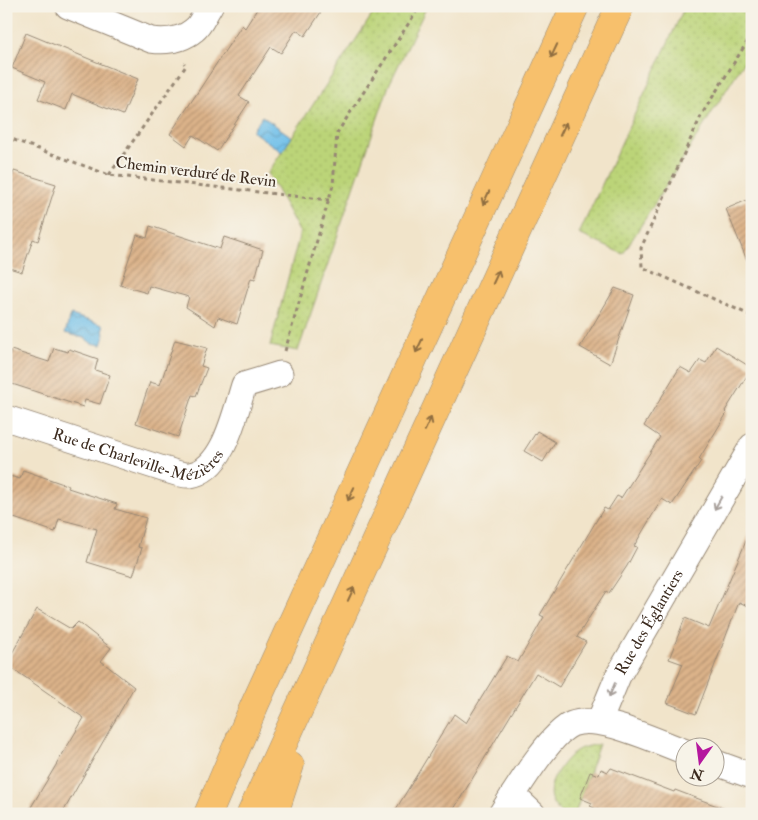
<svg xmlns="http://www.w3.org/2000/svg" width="758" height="820" font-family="'IM FELL Double Pica',serif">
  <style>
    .grass { fill: url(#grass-dots); stroke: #7b7f4b }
    .water { fill: url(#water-waves); stroke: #547484 }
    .building { fill: url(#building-hatch) }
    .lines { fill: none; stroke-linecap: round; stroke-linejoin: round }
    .street-casing { stroke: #968774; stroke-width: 27 }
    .highway-casing { stroke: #968774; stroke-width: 29 }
    .path { stroke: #968774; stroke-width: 3; stroke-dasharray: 4 4; stroke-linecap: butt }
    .street { stroke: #fff; stroke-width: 25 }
    .highway { stroke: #f7c06c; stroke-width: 28 }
    .oneway { stroke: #906e41 }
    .oneway2 { stroke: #a79f9a }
    .labels { text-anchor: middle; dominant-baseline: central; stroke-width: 4; stroke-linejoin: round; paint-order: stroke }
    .street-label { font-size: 16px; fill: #3b2a1e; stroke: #f7f3e8 }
  </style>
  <defs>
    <pattern id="grass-dots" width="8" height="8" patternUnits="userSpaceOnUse" patternTransform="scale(1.25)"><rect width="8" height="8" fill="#bbd478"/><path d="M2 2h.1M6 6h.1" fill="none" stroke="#a2b667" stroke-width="1.8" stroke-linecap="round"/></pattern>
    <pattern id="water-waves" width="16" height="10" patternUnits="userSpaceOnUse" patternTransform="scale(1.25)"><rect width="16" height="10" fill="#6ebfea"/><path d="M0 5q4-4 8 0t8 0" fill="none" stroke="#5c9bbd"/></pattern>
    <pattern id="building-hatch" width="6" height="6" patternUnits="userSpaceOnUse" patternTransform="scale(1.25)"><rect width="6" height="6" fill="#dcb38a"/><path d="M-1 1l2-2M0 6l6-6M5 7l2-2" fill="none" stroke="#b49270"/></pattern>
  </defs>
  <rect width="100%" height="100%" fill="#f7f3e8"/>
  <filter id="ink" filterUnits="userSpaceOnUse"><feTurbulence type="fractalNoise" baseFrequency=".02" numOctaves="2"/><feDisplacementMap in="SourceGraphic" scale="10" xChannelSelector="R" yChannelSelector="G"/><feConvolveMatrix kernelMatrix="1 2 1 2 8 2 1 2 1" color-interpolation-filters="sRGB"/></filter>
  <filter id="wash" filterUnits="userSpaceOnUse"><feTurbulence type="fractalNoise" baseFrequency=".0096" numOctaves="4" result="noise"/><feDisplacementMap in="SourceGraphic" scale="20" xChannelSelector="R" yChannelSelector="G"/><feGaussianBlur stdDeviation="1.12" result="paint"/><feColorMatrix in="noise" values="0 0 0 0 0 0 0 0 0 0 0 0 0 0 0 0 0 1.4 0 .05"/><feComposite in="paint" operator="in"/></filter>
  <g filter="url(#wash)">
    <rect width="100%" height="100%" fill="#f1e4ca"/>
    <path class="grass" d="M378,6H427L389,85L298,351L270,346L300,233L268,173Z
      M685,6H752V49L623,254L579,234Z
      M599,744L575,814H562C558,810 554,806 552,801C544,786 564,759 576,751C583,746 592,746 599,744Z"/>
    <path class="water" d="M262,116L292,137L282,152L252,131Z
      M71,315L103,325L104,338L102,345L91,343L85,338L65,333Z"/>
    <g id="blocks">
      <path class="building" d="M259,6H325L305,36L296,30L281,53L271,47L239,96L249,102L217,151L193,135L186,146L170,134L242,25L245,28Z
        M26,33L138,79L123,115L72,94L66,110L38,99L45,82L12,68Z
        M14,171L56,184L38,241L33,239L22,272L6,267V194Z
        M752,198V270H751L726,209Z
        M150,226L220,249L224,237L263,250L255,279L251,278L237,324L218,317L215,326L186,307L189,297L149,286L147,293L120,285L137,235L147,238Z
        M615,288L634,295L610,364L580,347Z
        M175,340L207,348L201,366L207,368L196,396L192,395L178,437L136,423L150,382L160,385Z
        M716,346L752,368L725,411L727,413L699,459L701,461L672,505L662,499L634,546L637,547L627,566L609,593L606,591L577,637L586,642L559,687L536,673L451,814H393L454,714L466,723L507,656L518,662L544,617L540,615L604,508L608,510L617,496L621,498L660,437L644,426L680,367L691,373L700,360L706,363Z
        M54,348L68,352L69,349L98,359L95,370L110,375L100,404L85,400L83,407L6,382V367L11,350L49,362Z
        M537,431L555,442L543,462L524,451Z
        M23,470L69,486L68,488L117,504L115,509L146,518L138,547L142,548L133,576L87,562L97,529L59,519L55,532L8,516L12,505L6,503V475L20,479Z
        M752,527V608L739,602L696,714L667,703L683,664L669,659L685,618L709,628Z
        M37,609L71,629L78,622L111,648L101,661L134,687L62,814H27L84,718L6,664Z
        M611,768L674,792L675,790L733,812V814H607L590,806L592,803L580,798L590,772L599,775L601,769L608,772Z"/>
    </g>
  </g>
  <g filter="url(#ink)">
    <use href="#blocks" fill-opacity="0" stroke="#968774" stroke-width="1"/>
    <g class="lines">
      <g class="street-casing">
        <g id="street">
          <path d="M68,6L151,40C166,42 182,40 194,30C201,25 205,13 210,6"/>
          <path id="s1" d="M6,418L163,469C171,471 182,476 190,475C224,470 235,413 244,385L280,374"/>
          <path id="s2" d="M599,722L618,676L752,446"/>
          <path d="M716,763L752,776"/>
          <path d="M513,795L533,814"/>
          <path d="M501,814C515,792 550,733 572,724C600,713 657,742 686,752"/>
        </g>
      </g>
      <g class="highway-casing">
        <path id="highway" d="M208,814L255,704L575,6
          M251,814L620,6
          M274,814L290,765"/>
      </g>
      <path class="path" d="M752,34L702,114L641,248L642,267L752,316
        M6,137L109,175L329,200
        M109,175L186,66L184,63
        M285,351L333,185L337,133L420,6"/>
      <use href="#street" class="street"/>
      <use href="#highway" class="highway"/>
    </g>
    <defs><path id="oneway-shaft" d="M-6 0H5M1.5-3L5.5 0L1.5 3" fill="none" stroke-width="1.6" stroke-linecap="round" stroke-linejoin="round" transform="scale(1.25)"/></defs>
    <g class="oneway">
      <use href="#oneway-shaft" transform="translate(554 51) rotate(115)"/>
      <use href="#oneway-shaft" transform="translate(563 129) rotate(-65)"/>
      <use href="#oneway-shaft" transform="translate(486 198) rotate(115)"/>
      <use href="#oneway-shaft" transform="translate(496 277) rotate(-65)"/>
      <use href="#oneway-shaft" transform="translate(419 346) rotate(115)"/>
      <use href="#oneway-shaft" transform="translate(428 424) rotate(-65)"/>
      <use href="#oneway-shaft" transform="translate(351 494) rotate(115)"/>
      <use href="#oneway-shaft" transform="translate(351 594) rotate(-65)"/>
    </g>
    <g class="oneway2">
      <use href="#oneway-shaft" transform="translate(718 503) rotate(120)"/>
      <use href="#oneway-shaft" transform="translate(612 690) rotate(113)"/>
    </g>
  </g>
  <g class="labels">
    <g class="street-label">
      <text transform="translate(196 172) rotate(7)">Chemin verduré de Revin</text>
      <text stroke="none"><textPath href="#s1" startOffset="141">Rue de Charleville-Mézières</textPath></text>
      <text stroke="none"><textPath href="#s2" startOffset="112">Rue des Églantiers</textPath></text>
    </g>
  </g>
  <rect width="758" height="820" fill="none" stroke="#f7f3e8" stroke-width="25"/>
  <g transform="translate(700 762) rotate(194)"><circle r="24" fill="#f7f3e8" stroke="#aca397"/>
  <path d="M0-4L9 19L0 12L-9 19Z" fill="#b5179e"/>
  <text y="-8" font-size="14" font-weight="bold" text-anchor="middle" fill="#3b2a1e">N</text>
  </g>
</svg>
